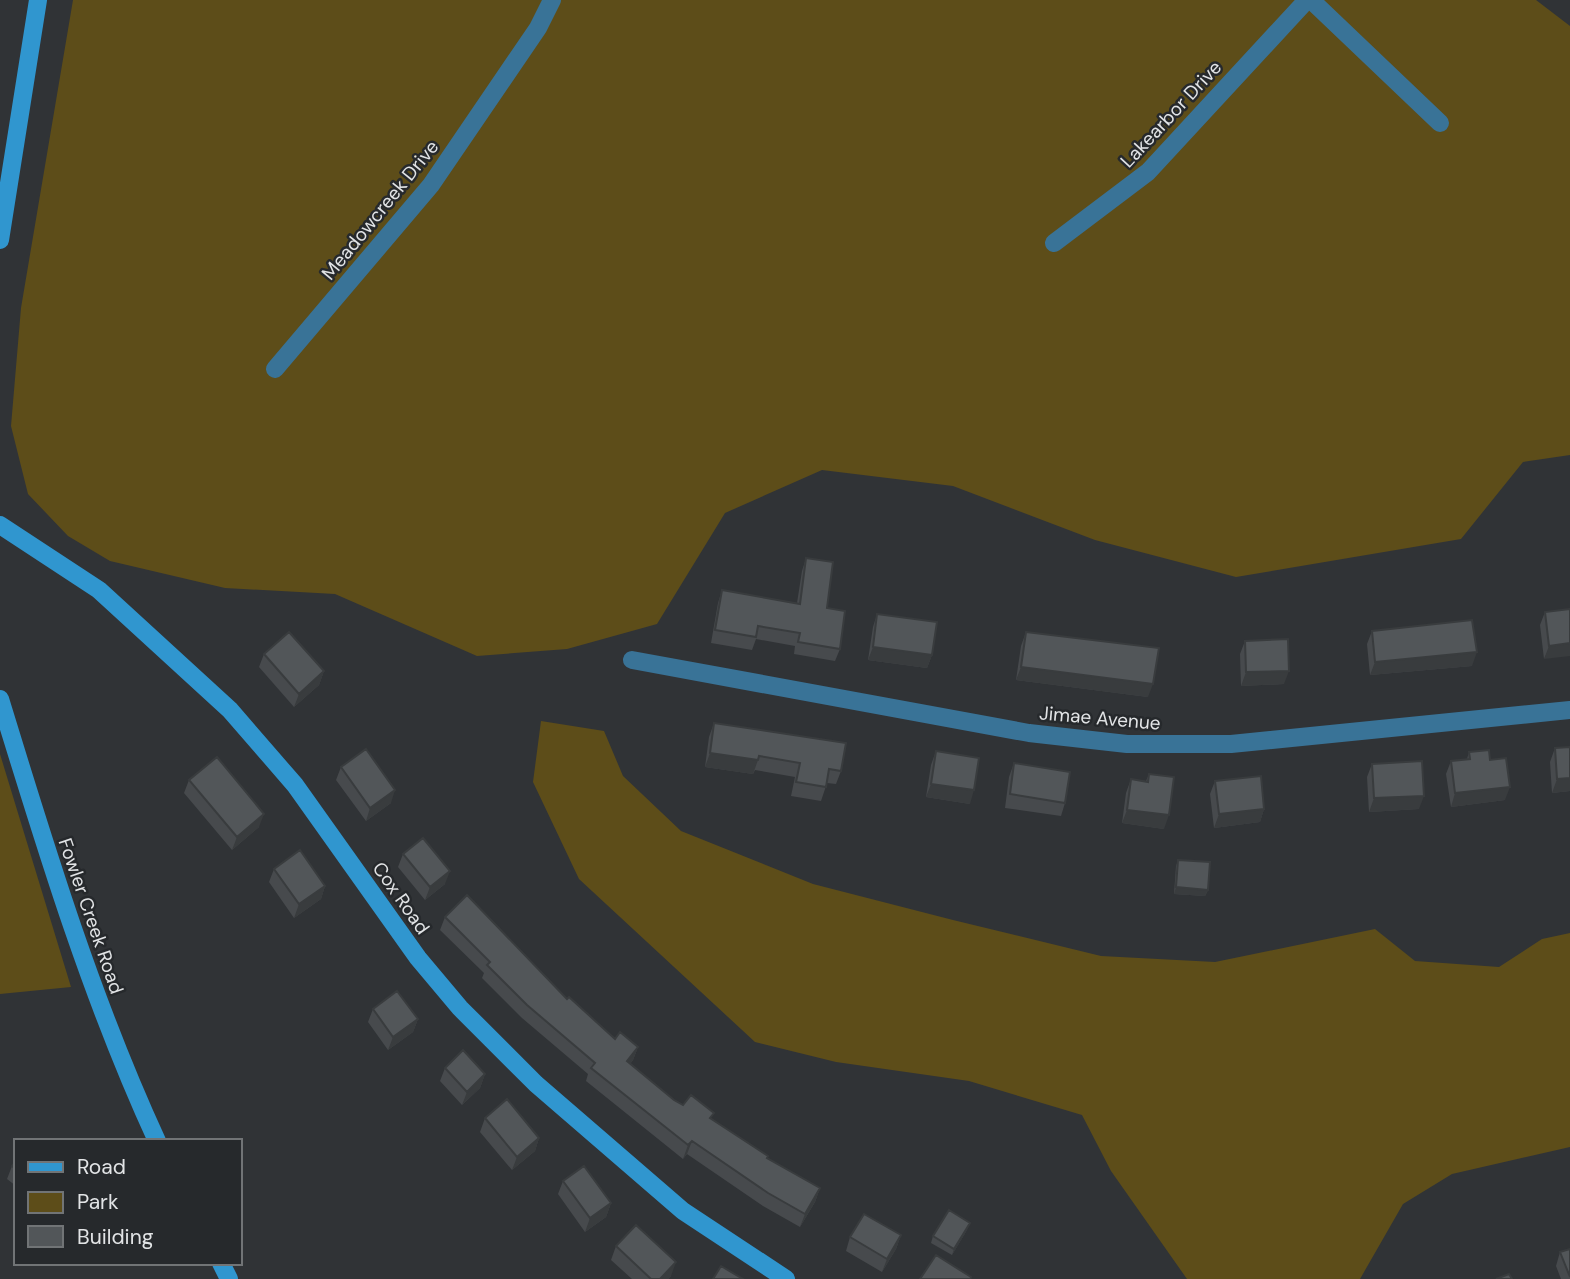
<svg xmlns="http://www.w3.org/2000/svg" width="1570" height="1279" font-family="'DM Sans',sans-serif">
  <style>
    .green { fill: #5d4d19 }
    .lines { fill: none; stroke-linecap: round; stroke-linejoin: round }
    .street { stroke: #397397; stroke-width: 18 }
    .secondary { stroke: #3096cf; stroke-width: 18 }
    .wall { fill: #474a4d }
    .shaded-wall { fill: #393c3e }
    .building { fill: #525659; stroke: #393c3e; stroke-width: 2 }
    .labels { text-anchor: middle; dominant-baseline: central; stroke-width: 5; stroke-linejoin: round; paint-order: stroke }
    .street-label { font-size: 19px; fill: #e2e4e6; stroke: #26292c }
  </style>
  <rect width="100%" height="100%" fill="#303336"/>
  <path class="green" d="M73,0H1536L1570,26V455L1523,462L1461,539L1236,577L1095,540L953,486L822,470L725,513L657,624L567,649L477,656L335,594L225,588L110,561L68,536L28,494L11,426L21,308Z
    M541,721L604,731L623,776L681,831L813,884L953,920L1101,956L1215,962L1375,929L1415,961L1499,967L1542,939L1570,933V1147L1452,1174L1403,1204L1360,1279H1187L1111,1171L1082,1115L969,1081L836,1062L755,1042L579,879L533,782Z
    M0,754L71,987L0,994Z"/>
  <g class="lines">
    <path class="street" d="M1311,0L1440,123
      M1054,243L1148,172L1307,0
      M275,369L431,185L538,28L552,0
      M632,660L1029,733L1127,744H1231L1570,710"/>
    <path class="secondary" d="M0,240L38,0
      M0,525L99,590L230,710L295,785L418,958L460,1008L536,1084L683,1211L786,1279
      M0,699C46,849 91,998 157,1141
      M221,1263L229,1279"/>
  </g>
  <path class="wall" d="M806,558L827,608L840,649L835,661L794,654L795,646L756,639L752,650L711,643L718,603L722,590L797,603L802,571Z
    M1570,609L1544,659L1540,625L1545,612Z
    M877,614L932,655L927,668L868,660L873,627Z
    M1372,631L1472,666L1370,675L1367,644Z
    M1026,632L1148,697L1016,680L1021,646Z
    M1245,641L1284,684L1241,686L1240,654Z
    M264,654L324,671L319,685L294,707L259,667Z
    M714,723L841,771L836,784L827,783L821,801L791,796L795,777L755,770L753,774L705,767L709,737Z
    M1570,747V791L1552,793L1550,762L1555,748Z
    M936,751L970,804L926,797L931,765Z
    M1469,752L1490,760L1505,800L1451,807L1446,774L1451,761L1467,759Z
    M1014,763L1065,803L1061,816L1005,808L1009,777Z
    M1372,764L1419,809L1369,812L1367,777Z
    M341,767L391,803L366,821L336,780Z
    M1149,774L1164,829L1122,823L1126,793L1131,779L1146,781Z
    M189,780L259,827L232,850L184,793Z
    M1215,781L1264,809L1260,822L1214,828L1210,794Z
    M403,854L445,884L425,900L398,867Z
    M1178,860L1208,890L1205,896L1174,894L1176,866Z
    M274,869L325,886L321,899L294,918L269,882Z
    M445,917L567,999L615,1039L638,1047L633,1060L630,1064L674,1100L712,1119L767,1158L820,1188L815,1202L800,1227L763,1206L687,1154L683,1159L586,1081L588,1074L522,1018L482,978L484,973L440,930Z
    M373,1009L418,1019L413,1032L388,1050L368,1022Z
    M445,1068L485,1074L480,1088L462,1105L440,1081Z
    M485,1118L539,1138L535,1151L512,1170L480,1132Z
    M16,1161V1186L7,1179L12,1166Z
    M563,1181L611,1203L606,1217L585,1232L558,1194Z
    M967,1230L952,1255L931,1243L933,1236Z
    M901,1235L896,1249L882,1272L846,1251L850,1237Z
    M616,1246L671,1276L668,1279H632L611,1260Z
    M1570,1249V1279H1561L1556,1266L1560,1252Z"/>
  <path class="shaded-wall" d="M1570,643V656L1544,659L1549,646Z
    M873,647L932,655L927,668L868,660Z
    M1477,652L1472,666L1370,675L1375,662Z
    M1021,667L1153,684L1148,697L1016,680Z
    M324,671L319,685L294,707L299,694Z
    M1289,671L1284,684L1241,686L1246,672Z
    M710,753L758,760L753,774L705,767Z
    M1570,778V791L1552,793L1557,779Z
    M931,784L974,790L970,804L926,797Z
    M1510,787L1505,800L1451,807L1455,793Z
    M395,790L391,803L366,821L370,808Z
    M1424,796L1419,809L1369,812L1374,798Z
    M1264,809L1260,822L1214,828L1219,814Z
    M1127,810L1169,815L1164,829L1122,823Z
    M264,814L259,827L232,850L237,837Z
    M450,871L445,884L425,900L430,887Z
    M325,886L321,899L294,918L299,904Z
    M1176,887L1208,890L1205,896L1174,894Z
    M418,1019L413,1032L388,1050L393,1037Z
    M638,1047L633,1060L622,1074L627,1061Z
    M485,1074L480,1088L462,1105L467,1092Z
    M539,1138L535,1151L512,1170L517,1157Z
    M692,1141L687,1154L683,1159L688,1145Z
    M820,1188L815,1202L800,1227L805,1214Z
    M611,1203L606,1217L585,1232L590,1218Z
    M970,1223L967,1230L952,1255L954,1249Z
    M901,1235L896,1249L882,1272L887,1259Z
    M676,1262L671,1276L668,1279H660Z"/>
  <path class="building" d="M806,558L833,562L827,608L845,611L840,649L798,642L800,633L758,626L756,637L715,630L722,590L800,604Z
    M1570,609V643L1549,646L1545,612Z
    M877,614L937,622L932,655L873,647Z
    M1472,620L1477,652L1375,662L1372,631Z
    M289,632L324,671L299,694L264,654Z
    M1026,632L1159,648L1153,684L1021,667Z
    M1288,639L1289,671L1246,672L1245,641Z
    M714,723L846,743L841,771L829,769L826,787L796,782L800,763L759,756L758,760L710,753Z
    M1570,747V778L1557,779L1555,748Z
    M366,749L395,790L370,808L341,767Z
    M1489,750L1490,760L1506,758L1510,787L1455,793L1451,761L1470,759L1469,752Z
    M936,751L979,758L974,790L931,784Z
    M217,757L264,814L237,837L189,780Z
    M1422,761L1424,796L1374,798L1372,764Z
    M1014,763L1070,772L1065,803L1010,794Z
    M1149,774L1174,777L1169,815L1127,810L1131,779L1148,782Z
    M1261,776L1264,809L1219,814L1215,781Z
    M423,838L450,871L430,887L403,854Z
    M300,850L325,886L299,904L274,869Z
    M1178,860L1210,862L1208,890L1176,887Z
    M467,895L567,999L569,997L615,1039L620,1032L638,1047L627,1061L674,1100L683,1105L691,1095L714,1113L710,1118L768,1156L767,1158L820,1188L805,1214L768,1193L692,1141L688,1145L591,1068L595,1063L527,1005L487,965L490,962L445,917Z
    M397,991L418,1019L393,1037L373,1009Z
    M463,1050L485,1074L467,1092L445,1068Z
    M507,1099L539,1138L517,1157L485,1118Z
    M16,1161V1169L12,1166Z
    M584,1166L611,1203L590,1218L563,1181Z
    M949,1210L970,1223L954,1249L933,1236Z
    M864,1214L901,1235L887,1259L850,1237Z
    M636,1225L676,1262L660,1279H651L616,1246Z
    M1570,1249V1277L1560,1252Z
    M936,1255L971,1277L970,1279H920Z
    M721,1266L743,1279H713Z
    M1509,1274L1512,1279H1496Z"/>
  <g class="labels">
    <g class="street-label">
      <text transform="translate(1171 114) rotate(-47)">Lakearbor Drive</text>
      <text transform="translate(380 210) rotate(-51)">Meadowcreek Drive</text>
      <text transform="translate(1100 718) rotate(5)">Jimae Avenue</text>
      <text transform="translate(401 898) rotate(55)">Cox Road</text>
      <text transform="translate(91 916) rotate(71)">Fowler Creek Road</text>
    </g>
  </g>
  <rect x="14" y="1139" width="228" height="126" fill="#26292c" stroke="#717476" stroke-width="2"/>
  <rect x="28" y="1162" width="35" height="10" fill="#3096cf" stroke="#717476" stroke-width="2"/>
  <text x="77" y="1174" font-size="21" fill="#e2e4e6">Road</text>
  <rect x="28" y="1192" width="35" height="21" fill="#5d4d19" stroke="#717476" stroke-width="2"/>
  <text x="77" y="1209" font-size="21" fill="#e2e4e6">Park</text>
  <rect x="28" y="1226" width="35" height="21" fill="#525659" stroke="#717476" stroke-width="2"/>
  <text x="77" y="1244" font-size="21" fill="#e2e4e6">Building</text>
</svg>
